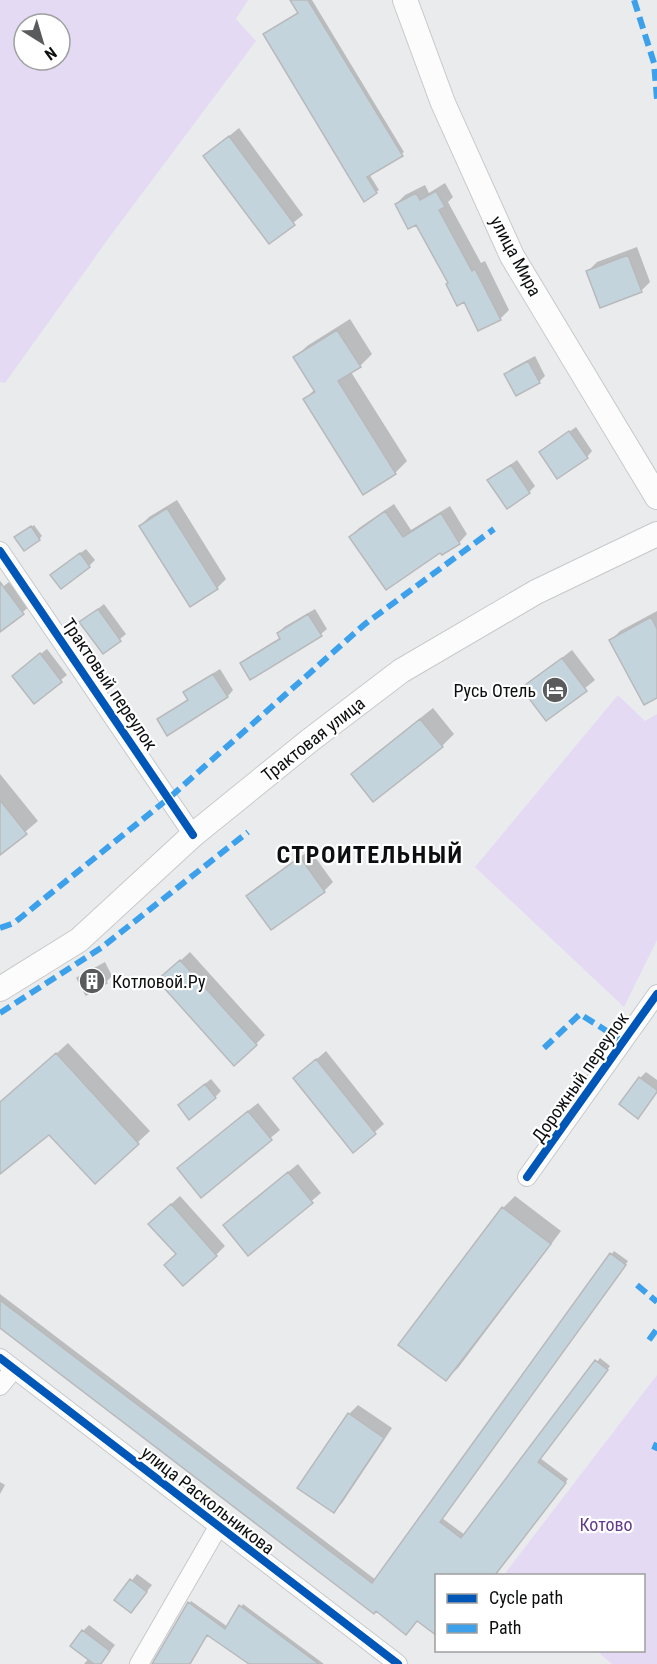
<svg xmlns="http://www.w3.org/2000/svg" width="657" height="1664" font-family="'Roboto Condensed',sans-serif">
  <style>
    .green { fill: #e5daf4; fill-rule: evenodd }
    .shadow { fill: #0003 }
    .building { fill: #c4d4dd; stroke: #b8b9ba; stroke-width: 1.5 }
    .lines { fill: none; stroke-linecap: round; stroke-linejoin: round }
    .minor-casing { stroke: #c8c9ca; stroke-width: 20 }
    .secondary-casing { stroke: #c8c9ca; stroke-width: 26 }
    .minor { stroke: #fcfcfc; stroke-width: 18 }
    .secondary { stroke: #fcfcfc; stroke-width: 24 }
    .quiet { stroke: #3ca1ea; stroke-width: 6; stroke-dasharray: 12 6; stroke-linecap: butt }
    .cycleway-casing { stroke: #fff; stroke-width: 11 }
    .cycleway { stroke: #0057b8; stroke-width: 8 }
    .labels { text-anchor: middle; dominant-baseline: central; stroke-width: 4.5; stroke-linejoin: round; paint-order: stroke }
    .street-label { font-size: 18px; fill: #0d0e0f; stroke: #fff }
    .poi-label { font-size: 18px; fill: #0d0e0f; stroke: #fff; text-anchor: end }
    .park-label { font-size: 18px; fill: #633a89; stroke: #fff }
    .district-label { font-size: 24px; font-weight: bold; letter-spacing: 1.5px; fill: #0d0e0f; stroke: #fff }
  </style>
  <rect width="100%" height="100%" fill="#eaebed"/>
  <path class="green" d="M0,0H248L236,19L256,41L111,235L5,383L0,382ZM24,24H60V60H24Z
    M618,695L645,721L657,714V940L624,1007L475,867Z
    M657,1375V1664H612L597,1651L644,1650V1576H510L506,1572Z"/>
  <path class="shadow" d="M292,0H312L404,152L369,174L379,190L364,200L299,13Z
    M239,128L303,215L269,242L205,156Z
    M445,183L453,197L448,202L481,263L485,261L509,310L500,319L464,300L449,283L417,223L396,204L405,195L425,185L429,193Z
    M637,247L650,282L641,291L588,271L597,262Z
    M350,319L372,354L360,366L351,372L407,461L395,473L305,399L315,389L295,358L307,346Z
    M535,356L545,376L540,381L517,394L506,374L511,369Z
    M576,427L592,451L587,457L541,452Z
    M517,460L535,486L529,492L489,480Z
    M177,500L226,579L217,588L140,526L149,517Z
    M394,504L411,530L450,506L467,534L459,543L350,537L359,528Z
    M34,525L42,536L39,539L19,535Z
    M86,549L95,560L89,566L58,570Z
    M9,582L29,607L0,630V589Z
    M104,604L126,634L120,639L81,622Z
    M315,609L327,629L321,634L241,664L247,658L281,637L279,633L284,627Z
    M657,611V696L611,640L620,631Z
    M47,649L67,675L34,702L20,670Z
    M572,650L595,680L547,719L523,688Z
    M220,669L233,690L228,696L168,734L159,720L189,698L185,693L191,687Z
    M433,708L454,734L442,746L353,774L364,763Z
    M0,774L38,821L0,853Z
    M310,850L333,882L324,891L271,928L248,896L257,887Z
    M190,952L265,1035L256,1044L168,972Z
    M105,962L112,976L106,982L79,979L85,973Z
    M68,1043L150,1131L95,1182L50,1132L0,1173V1102L33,1075Z
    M326,1051L384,1124L353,1151L295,1078Z
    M646,1072L657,1080V1092L644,1111L640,1078Z
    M211,1079L221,1091L215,1097L186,1099Z
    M258,1103L280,1130L202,1195L188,1159Z
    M298,1164L321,1193L249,1254L234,1216Z
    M180,1196L225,1246L216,1255L177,1254L159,1215Z
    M515,1196L561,1231L458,1368L446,1379L400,1344L503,1208Z
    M614,1251L628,1261L442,1518L465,1535L600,1358L610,1366L540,1458L568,1479L495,1576H436V1633L0,1326V1294L376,1580Z
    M358,1405L392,1428L342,1503L334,1511L349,1414Z
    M0,1482L5,1485L0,1494Z
    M137,1574L152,1585L136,1605L116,1600Z
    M191,1601L228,1627L243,1604L324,1664H252L208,1633L189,1664H152Z
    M89,1625L115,1645L100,1664H84L89,1658L83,1631Z"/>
  <path class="building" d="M290,0H308L403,156L367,177L377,193L364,202L263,34L298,13Z
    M229,136L295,225L269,244L203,156Z
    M436,191L445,207L439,210L472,271L475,269L501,320L478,331L464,302L457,306L446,284L448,283L416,225L408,229L395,204L416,193L420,200Z
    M628,255L642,292L600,308L586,271Z
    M337,330L361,367L338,381L396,474L363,495L303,399L315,392L293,357Z
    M528,361L540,383L516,396L504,374Z
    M569,431L588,458L557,479L539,452Z
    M511,465L530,493L507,509L487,480Z
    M167,508L218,589L190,607L139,526Z
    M385,511L403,537L441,513L460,544L442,555L440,553L386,590L349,537Z
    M31,526L40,540L24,551L14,537Z
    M80,553L90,567L61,589L50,575Z
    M0,582L24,614L0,632Z
    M98,609L121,641L103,654L79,622Z
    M308,614L322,636L250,680L240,663L280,639L277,633Z
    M651,617L657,629V698L644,705L609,640Z
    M40,653L62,682L34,704L12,676Z
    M562,658L587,691L546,721L521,688Z
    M213,674L228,697L167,736L157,719L188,700L183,692Z
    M420,719L443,747L373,802L351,774Z
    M0,800L27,834L0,855Z
    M300,857L325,892L271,930L246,896Z
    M180,960L257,1045L234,1066L157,980Z
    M99,967L107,983L86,995L77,978Z
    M56,1053L139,1144L95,1184L49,1135L0,1174V1102Z
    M316,1059L376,1134L353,1153L293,1078Z
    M639,1077L657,1090V1092L638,1119L619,1104Z
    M205,1084L216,1098L189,1120L178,1105Z
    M248,1111L272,1140L201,1198L177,1168Z
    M288,1172L313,1203L248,1256L223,1225Z
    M171,1204L217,1256L183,1286L164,1265L176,1254L148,1224Z
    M502,1207L551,1244L446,1381L398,1345Z
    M610,1253L626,1265L440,1522L461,1538L595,1360L608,1370L538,1462L566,1483L495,1575H436V1635L417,1621L406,1635L376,1611L374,1614L0,1328V1300L372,1583Z
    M348,1413L384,1438L334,1513L297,1488Z
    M130,1579L147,1592L131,1613L114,1600Z
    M188,1602L225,1629L239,1605L319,1664H249L207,1635L190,1664H152Z
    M82,1630L110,1651L101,1664H94L70,1646Z"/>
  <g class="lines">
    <g class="minor-casing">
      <path id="minor" d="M0,551L193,835
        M527,1177L657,994
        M0,1358L398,1664
        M0,1386L14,1369
        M139,1664L218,1527"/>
    </g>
    <g class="secondary-casing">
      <path id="secondary" d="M405,0L443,103L512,256L657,497
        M0,989L79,940L193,835L309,741L401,671L536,592L657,534"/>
    </g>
    <use href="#minor" class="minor"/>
    <use href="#secondary" class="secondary"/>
    <path class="quiet" d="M634,0L654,63L657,99
      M0,928L14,923L169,798L365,624L494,529
      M0,1013L101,948L248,832
      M544,1048L580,1014L624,1042
      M637,1285L657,1302
      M649,1340L657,1329
      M654,1450L657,1443"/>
    <g class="cycleway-casing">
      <path id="cycleway" d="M0,551L193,835
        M527,1177L657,994
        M0,1358L398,1664"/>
    </g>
    <use href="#cycleway" class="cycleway"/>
  </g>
  <defs>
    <g id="hotel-disc" transform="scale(1.35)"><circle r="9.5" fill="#5a5b5d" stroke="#fff"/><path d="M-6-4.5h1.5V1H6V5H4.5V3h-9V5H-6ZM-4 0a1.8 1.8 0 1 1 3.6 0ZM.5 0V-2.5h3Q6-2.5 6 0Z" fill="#fff"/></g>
    <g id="building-disc" transform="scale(1.35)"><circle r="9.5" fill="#5a5b5d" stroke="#fff"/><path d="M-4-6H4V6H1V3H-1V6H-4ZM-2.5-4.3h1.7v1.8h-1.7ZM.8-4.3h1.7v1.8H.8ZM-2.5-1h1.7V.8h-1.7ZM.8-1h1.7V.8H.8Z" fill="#fff"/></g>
  </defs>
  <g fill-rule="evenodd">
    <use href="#hotel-disc" x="555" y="690"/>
    <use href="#building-disc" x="92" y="981"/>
  </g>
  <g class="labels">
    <g class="street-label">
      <text transform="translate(516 256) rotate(62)">улица Мира</text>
      <text transform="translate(110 684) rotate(56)">Трактовый переулок</text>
      <text transform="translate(313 739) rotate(-38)">Трактовая улица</text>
      <text transform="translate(580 1077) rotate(-55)">Дорожный переулок</text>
      <text transform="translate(208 1500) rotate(38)">улица Раскольникова</text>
    </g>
    <g class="poi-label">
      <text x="536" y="690">Русь Отель</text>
      <text x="112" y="981" text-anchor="start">Котловой.Ру</text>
    </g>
    <g class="park-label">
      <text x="606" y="1524">Котово</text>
    </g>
    <g class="district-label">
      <text x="370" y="855">СТРОИТЕЛЬНЫЙ</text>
    </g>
  </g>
  <rect x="435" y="1574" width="210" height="78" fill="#ffffff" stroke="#9e9f9f" stroke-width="1.5"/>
  <rect x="447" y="1594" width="30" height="9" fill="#0057b8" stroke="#9e9f9f" stroke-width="1.5"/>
  <text x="489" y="1604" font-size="18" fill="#0d0e0f">Cycle path</text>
  <rect x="447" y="1624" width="30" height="9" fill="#3ca1ea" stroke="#9e9f9f" stroke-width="1.5"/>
  <text x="489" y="1634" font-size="18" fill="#0d0e0f">Path</text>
  <g transform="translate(42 42) rotate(143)"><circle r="28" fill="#ffffff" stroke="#9e9f9f" stroke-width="1.5"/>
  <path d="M0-4.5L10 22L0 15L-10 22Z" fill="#5a5b5d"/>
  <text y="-9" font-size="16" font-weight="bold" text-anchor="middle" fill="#0d0e0f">N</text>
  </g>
</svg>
